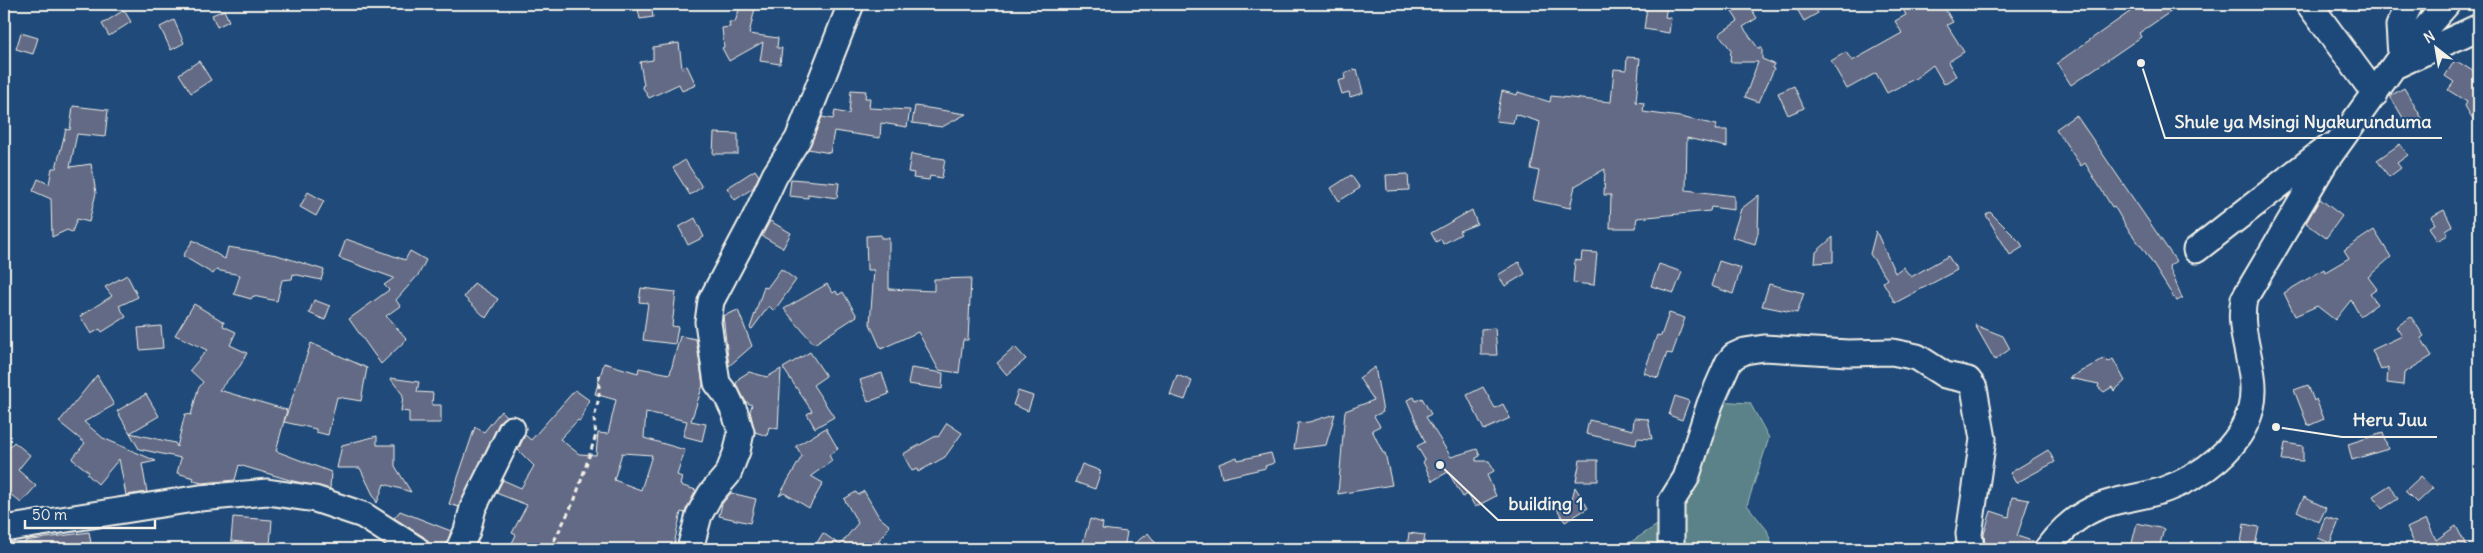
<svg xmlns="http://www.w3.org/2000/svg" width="2483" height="553" font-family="Delius,sans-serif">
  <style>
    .green { fill: #5a8288; stroke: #a7bab8 }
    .building { fill: #626a85; stroke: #f4f1e8; fill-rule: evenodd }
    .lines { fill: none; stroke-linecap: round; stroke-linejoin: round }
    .minor-casing { stroke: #f4f1e8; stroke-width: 29 }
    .path { stroke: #f4f1e8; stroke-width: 3; stroke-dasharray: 5 4; stroke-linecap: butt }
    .minor { stroke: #1f4a7a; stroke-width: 25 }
    .leader { fill: none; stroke: #f4f1e8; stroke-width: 2 }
    .callout-dot { fill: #f4f1e8; stroke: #1f4a7a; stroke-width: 2 }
    .callout-label { font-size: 18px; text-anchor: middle; font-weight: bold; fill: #f4f1e8; stroke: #1f4a7a; stroke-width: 4; stroke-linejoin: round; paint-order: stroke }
  </style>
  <rect width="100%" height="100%" fill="#1f4a7a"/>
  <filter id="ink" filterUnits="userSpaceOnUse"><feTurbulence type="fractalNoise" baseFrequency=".02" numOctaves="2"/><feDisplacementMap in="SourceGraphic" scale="10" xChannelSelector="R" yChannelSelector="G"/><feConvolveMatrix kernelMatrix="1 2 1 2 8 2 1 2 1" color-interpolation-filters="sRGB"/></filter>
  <g filter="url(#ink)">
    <path class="green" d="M1716,401L1750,403L1769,438L1747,505L1767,530L1773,549H1620L1668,518Z"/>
    <path class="building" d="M637,4H651L653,17L640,19Z
      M741,4H756L749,34L778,38L777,48H782L780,64L760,61L763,42L729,61L722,48L724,47L722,28L730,27L729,22H735Z
      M1654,4L1667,6L1665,17L1671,18L1669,33L1644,29L1647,7L1653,8Z
      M1745,4H1748L1757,18L1743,27L1758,48H1762V59L1774,64L1772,68L1774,69L1759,102L1745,97L1758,62H1730L1731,50L1719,34L1738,21L1732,12Z
      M1794,4H1813L1818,13L1804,21Z
      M1912,4H1942L1953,22L1947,25L1964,52L1948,62L1956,76L1944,84L1933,65L1916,78L1887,93L1876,73L1847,89L1831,61L1846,52L1852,61L1902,33L1895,21L1906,15L1903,9Z
      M2141,4H2182L2139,33L2141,37L2071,85L2057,63Z
      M124,10L131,22L109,36L102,24Z
      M224,10L229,21L217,27L212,15Z
      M174,20L184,43L171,50L160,27Z
      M21,33L38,38L33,54L16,49Z
      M679,43L682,68L687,66L696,85L682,91L679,84L649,98L642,86L644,85L640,62L653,60V47Z
      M1627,57L1640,58L1636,102L1644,103L1643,112L1680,117L1717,125L1715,130H1727V147L1687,138L1686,190L1734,196V210L1711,207L1710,211L1637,218L1635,228H1610L1611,195H1604L1605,169L1575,186L1570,208L1533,200L1539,171L1531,169L1540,122L1515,114L1513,123L1496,121L1502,91L1517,95L1518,92L1550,102L1551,96L1611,102L1614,69L1626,70Z
      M2455,60L2479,75V129L2465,106L2467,102L2448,90L2454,82L2445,76Z
      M199,61L211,80L191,93L179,74Z
      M1357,69L1363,93L1350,97L1349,92L1342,94L1338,81L1345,79L1344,73Z
      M1794,86L1804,108L1788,115L1778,93Z
      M2404,88L2423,120L2409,128L2390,96Z
      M851,90L866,91L865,98H870L869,108L910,110L907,127L881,123L880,138L834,131L830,153L808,149L822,117L833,119L835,111L849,114Z
      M73,106L108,110L105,137L77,134L70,167L91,164L96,193L89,222L77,219L72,232L67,230L52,237L51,199L33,191L38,179L49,184L52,168H56L66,129L70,130Z
      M915,106L966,114L942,127L912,123Z
      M2076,115L2176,261L2169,266L2182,298L2176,301L2144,250L2127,228L2114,206L2112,207L2085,163L2081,166L2056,129Z
      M714,133L738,134V154H713Z
      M2400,144L2408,155L2397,163L2401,168L2389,177L2377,160Z
      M911,154L945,159L942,178L930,176L929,180L913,178L914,173L908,172Z
      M685,160L702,187L690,195L673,168Z
      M755,170L759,176L753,188L735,200L727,188Z
      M1408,174L1409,190L1387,191L1386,175Z
      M1351,175L1360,188L1339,201L1331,188Z
      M791,179L839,183L837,198L808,194V198L789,196Z
      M308,192L324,201L316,216L300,207Z
      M1759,195L1758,233L1755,244L1732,237L1741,209Z
      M2320,199L2342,216L2326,238L2306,223Z
      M1472,210L1477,224L1459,231L1461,234L1443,244L1441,239L1436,242L1431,233Z
      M2444,210L2452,226L2446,230L2448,235L2437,241L2429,227L2435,224L2431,217Z
      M1990,212L2020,242L2023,247L2010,255L1986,215Z
      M695,218L704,237L688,245L679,227Z
      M770,221L791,233L783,248L762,236Z
      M2374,230L2391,257L2368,277L2377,289L2370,294L2377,304L2360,316L2351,300L2335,320L2317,306L2295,316L2284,293L2324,269L2325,272L2349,258L2344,250Z
      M1876,231L1895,273L1903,267L1911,277L1948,256L1957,270L1895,303L1883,282L1887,279L1870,254Z
      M881,235V238H889V289L934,291V279L971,278L968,340H963L959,373L939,370L918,332L881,349L870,324L874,270H867L866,236Z
      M1833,237V262L1815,263L1816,252Z
      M346,239L405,260L410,251L426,260L419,274L396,300L400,306L386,316L407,339L381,364L349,319L389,290L384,285L394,278L339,258Z
      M193,240L225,259L228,247L277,255L324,270L321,280L293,274L292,279L282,280L277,301L253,296L251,299L234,294L240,275L216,270L213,274L183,256Z
      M1582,252L1597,253L1594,285L1573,283L1575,260L1581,261Z
      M1719,261L1741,268L1733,294L1711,286Z
      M1519,262L1525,274L1505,286L1498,275Z
      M1659,264L1682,272L1674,293L1651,286Z
      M781,269L796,280L774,311L769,306L752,329L750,328L764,287L767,288Z
      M127,275L138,297L119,306L126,317L102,332L100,329L91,334L80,316L112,296L105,287Z
      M474,283L498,299L486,318L464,297Z
      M827,284L833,293L836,291L838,295L843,292L857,316L814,344L784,309Z
      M1769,284L1804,293L1797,313L1762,306Z
      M641,288L676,292L672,326L678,327L675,344L643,340L648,303L639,302Z
      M314,300L330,306L325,320L309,313Z
      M194,304L224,322L223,326L236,332L230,345L247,353L240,366L219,390L287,410L276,451L331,472L330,489L293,481L239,465L235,480L202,483L193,481L194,478L177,473L181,458L139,449L130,433L175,443L177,447L185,414L191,415L198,389L203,382L190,370L207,350L175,335Z
      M738,310L752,346L729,366L723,316Z
      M1669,313L1685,318L1672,354L1667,353L1658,378L1644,373L1657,335L1661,336Z
      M2411,317L2424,336L2421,338L2432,356L2404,373L2403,385L2387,383L2388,367L2381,370L2372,350L2402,336L2396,327Z
      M1975,325L2003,336L2010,349L1995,360Z
      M161,326L163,348L140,350L138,328Z
      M1495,328L1497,355H1481V329Z
      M680,336L696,339L703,385L691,421L706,424L702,441L683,436L687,421L646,412L644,438L685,450L677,475L682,477L680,485L696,490L685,513L681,512L673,549H524L512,543L516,535L512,533L527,505L496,493L503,480L521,488L534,466L518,450L525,435L531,440L575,390L589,400L580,421L578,420L560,439L579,454L596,455L598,433L608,434L616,400L595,394L604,363L638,373L639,368L670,374ZM622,453L652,455L641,490L614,480Z
      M311,343L367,368L361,401L337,397L328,435L316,432V429L284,422Z
      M1015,347L1026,359L1007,375L997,363Z
      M810,352L826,376L813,385L834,417L815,428L807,414L812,411L783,368Z
      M2105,358L2108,362L2113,359L2125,381L2114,391L2112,387L2104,392L2098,387L2099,384L2069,378Z
      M1375,367L1383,412L1374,416L1380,426L1372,430L1383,453H1385L1392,485L1338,494L1345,411L1374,400L1359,378Z
      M911,368L943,373L942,389L908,384Z
      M781,369L778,429L769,427L767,436L755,432L750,411L752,405L746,402L736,384L739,378L749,372L767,377Z
      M882,373L889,394L868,402L860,380Z
      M97,375L114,405L84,422L103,438L156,461L142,464L147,492L126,495L119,459L98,484L87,474L89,472L72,459L85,443L59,422Z
      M1177,375L1192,381L1185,400L1170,395Z
      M390,378L419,382L417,392L433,393L432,405H441V423H409V412L401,411L403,395Z
      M2308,385L2314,401L2316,399L2324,419L2308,426L2294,390Z
      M1483,387L1495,408L1503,404L1510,418L1484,430L1467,395Z
      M1018,391L1033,396L1028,411L1013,405Z
      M146,394L159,416L130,433L117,411Z
      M1675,396L1689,401L1682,420L1669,415Z
      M1414,397L1416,401L1422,398L1431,414L1426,417L1451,457L1477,449L1480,456L1476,458V461H1489L1494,471L1487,475L1496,496L1475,507L1468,494L1463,497L1448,472L1432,481L1423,462L1425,460L1417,446L1425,442L1407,400Z
      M501,411L506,416L499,423L459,507L449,504L475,427L484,432Z
      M1335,414L1326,445L1294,449L1298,423L1309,422Z
      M1634,418L1648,419L1652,439L1637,438L1636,445L1586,434L1589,420L1633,430Z
      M947,423L962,433L945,457L918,472L917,469L912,471L903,454L936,436L938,437Z
      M826,428L838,449L829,455L832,461L811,476L823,483L809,508L784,493L779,496L802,456L796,446Z
      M2383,433L2388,449L2352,460L2348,444Z
      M377,436V445H395V466L411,492L384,484L377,503L360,468H337L342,445Z
      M14,442L30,455L18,470L36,486L21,503L4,489V453Z
      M2285,443L2303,446V461L2282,460Z
      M2048,450L2055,462L2016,483L2010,473Z
      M1271,453L1274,463L1265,466L1266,468L1222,478L1219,464L1237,457L1238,460Z
      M1580,460H1598V481H1576Z
      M1082,464L1101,471L1095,489L1075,482Z
      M2421,476L2433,488L2417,503L2405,491Z
      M2390,485L2398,499L2382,509L2373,496Z
      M1575,487L1588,508L1565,522L1557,509L1571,503Z
      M864,491L879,517L890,526L872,549H813L823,533L840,545L858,523L844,499L856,492L858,495Z
      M731,493L756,499L750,523L719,516L722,504Z
      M2012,497L2029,500L2017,536L2035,542L2033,549H1990L1991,545L1985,544L1984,534L1991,511L2009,517Z
      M2304,497L2326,508L2319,522L2297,511Z
      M400,511L451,531L445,549H430L424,537L394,518Z
      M233,517L272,520L270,545L231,541Z
      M2325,517L2339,521L2330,543L2318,538Z
      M1090,519L1103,523L1102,529L1127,532L1124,549H1081Z
      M2426,519L2436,540L2456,526L2468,549H2417L2407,528Z
      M2137,523L2164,529L2159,548L2132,543Z
      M2244,524L2259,527L2255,546L2241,543Z
      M89,532L92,549H25V541Z
      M1148,533L1160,549H1127Z
      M1409,533L1425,535L1423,548L1407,547Z"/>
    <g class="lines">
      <g class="minor-casing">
        <path id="minor" d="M2309,4L2375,94
          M2401,56L2399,26L2410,4
          M2399,64L2479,27
          M2196,250L2327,148
          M4,529L200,498L267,492L315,499L363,515L416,549
          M459,549L467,531L473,508L512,429
          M690,549L699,515L710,495L728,474L737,451L741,432L735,413L727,396L717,383L708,322L711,301L755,218L775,175L798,139L851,4
          M1671,549V502L1686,478L1710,404L1728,363L1734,356L1745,351L1764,348L1848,353L1892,352L1917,357L1945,375L1968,380L1974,388L1983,439L1969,534L1971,549
          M2047,549C2061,530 2080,513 2103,505C2123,498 2145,497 2166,489C2202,476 2241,448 2251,408C2260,371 2236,336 2244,299L2325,162L2401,56L2447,4"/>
      </g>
      <path class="path" d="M4,272L6,274
        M550,549L575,499L596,435L594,419L599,397V375
        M2472,549L2479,545"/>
      <use href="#minor" class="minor"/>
    </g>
  </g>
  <path class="leader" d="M2141 63L2165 138H2442M2276 427L2342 437H2437M1440 465L1498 520H1593"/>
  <g class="callout-dot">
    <circle cx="2141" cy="63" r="5"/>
    <circle cx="2276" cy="427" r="5"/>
    <circle cx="1440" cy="465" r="5"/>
  </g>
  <g class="callout-label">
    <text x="2303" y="128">Shule ya Msingi Nyakurunduma</text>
    <text x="2390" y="426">Heru Juu</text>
    <text x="1546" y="510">building 1</text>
  </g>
  <rect width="2483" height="553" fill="none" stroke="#1f4a7a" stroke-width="20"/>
  <rect x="10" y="10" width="2463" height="533" fill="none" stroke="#f4f1e8" stroke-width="2" filter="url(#ink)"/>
  <g transform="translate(2436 48) rotate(329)" stroke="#1f4a7a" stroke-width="4" paint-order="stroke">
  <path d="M0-4L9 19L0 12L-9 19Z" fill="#f4f1e8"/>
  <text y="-8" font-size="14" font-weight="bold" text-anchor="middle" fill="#f4f1e8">N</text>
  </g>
  <path d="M25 520v8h130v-8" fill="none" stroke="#f4f1e8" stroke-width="2.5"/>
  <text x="32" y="520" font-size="15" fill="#f4f1e8" stroke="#1f4a7a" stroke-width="4" paint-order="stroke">50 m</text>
</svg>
